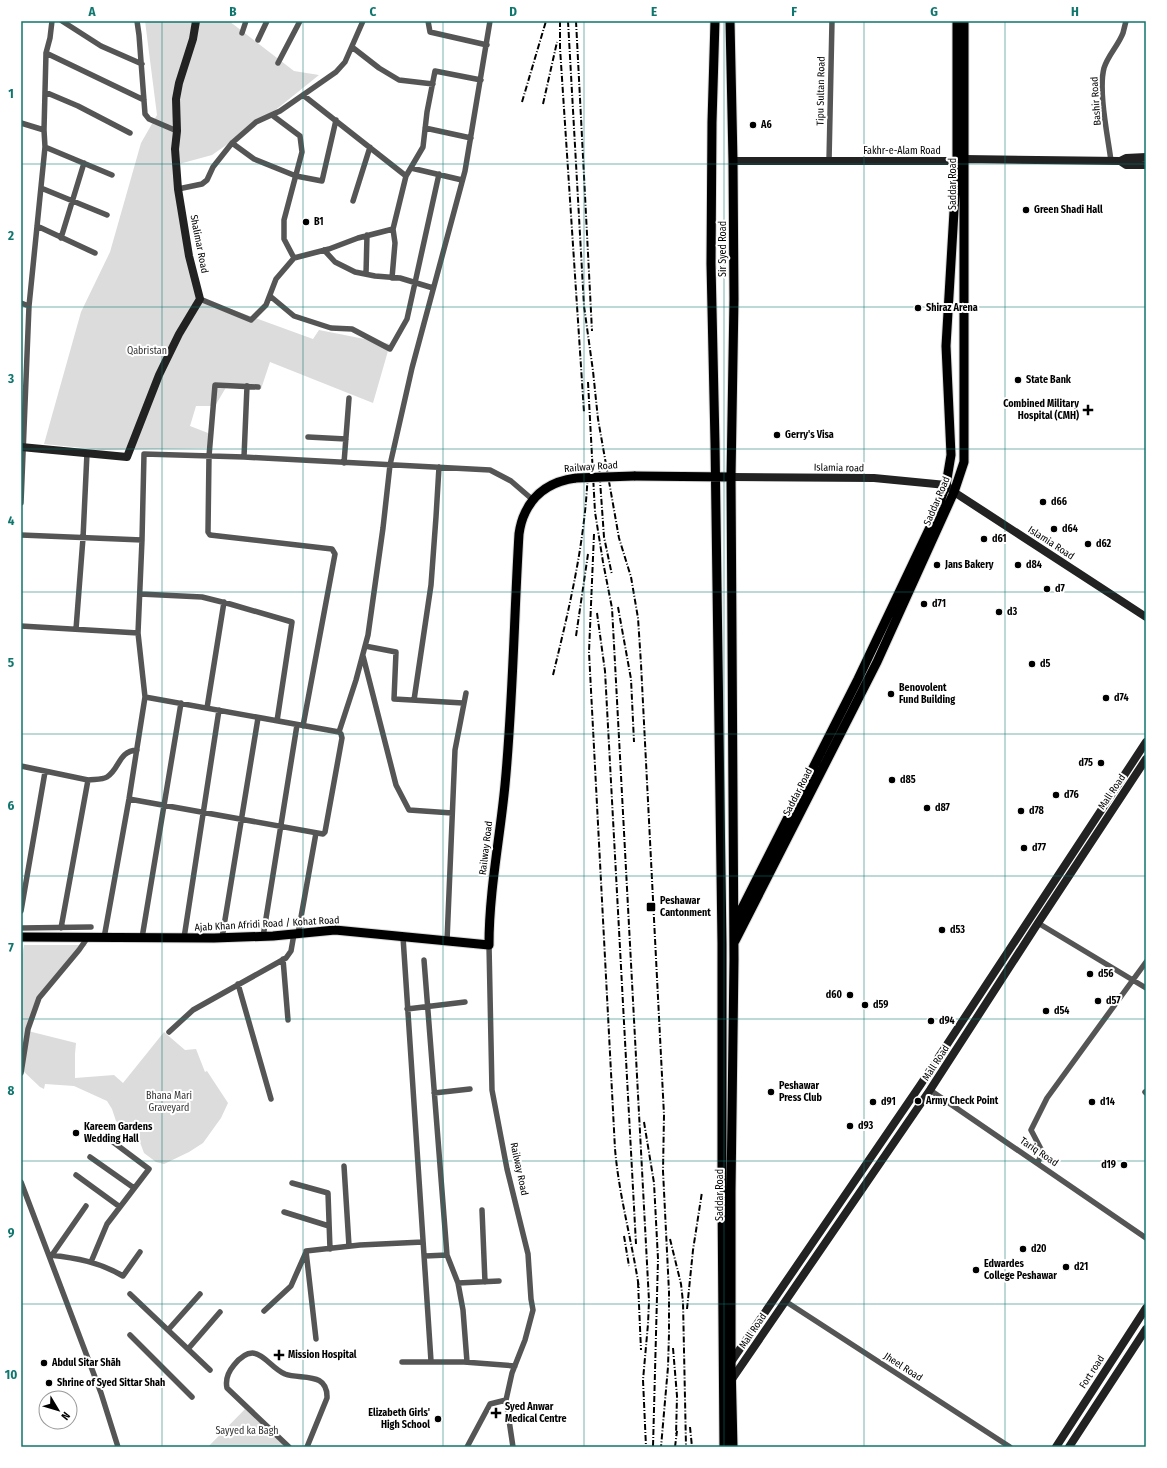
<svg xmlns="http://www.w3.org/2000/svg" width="1167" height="1468" font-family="'Fira Sans Condensed',sans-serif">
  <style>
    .green { fill: #dcdcdc }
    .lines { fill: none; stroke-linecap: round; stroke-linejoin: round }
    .primary-casing { stroke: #dbdbdb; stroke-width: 11 }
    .street { stroke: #555; stroke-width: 5.5 }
    .secondary { stroke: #222; stroke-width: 8 }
    .primary { stroke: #000; stroke-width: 9 }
    .rail { stroke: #000; stroke-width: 2; stroke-dasharray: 6 2 1 2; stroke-linecap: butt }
    .primary-bridge-casing { stroke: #dbdbdb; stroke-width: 11; stroke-linecap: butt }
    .primary-bridge { stroke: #000; stroke-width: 9 }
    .grid { fill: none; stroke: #0f766e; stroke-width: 1; stroke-opacity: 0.55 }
    .poi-dot { fill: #000; stroke: #fff; stroke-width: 1.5 }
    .labels { text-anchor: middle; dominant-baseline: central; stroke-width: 4; stroke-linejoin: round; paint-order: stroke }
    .street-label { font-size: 10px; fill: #000; stroke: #fff }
    .poi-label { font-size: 10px; font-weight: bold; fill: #000; stroke: #fff; text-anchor: start }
    .park-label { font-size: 10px; fill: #333; stroke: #fff }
    .neatline { fill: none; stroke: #0f766e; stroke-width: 1.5 }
    .grid-label { font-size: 13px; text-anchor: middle; font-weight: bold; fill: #0f766e }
  </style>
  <rect width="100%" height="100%" fill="#fff"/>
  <path class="green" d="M145,21H229L294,71L319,75L268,116L212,155L179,164L184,219L198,297L313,339L319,330L390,344L373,403L270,362L261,389L228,384L215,406H196L190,426L208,433L210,448L102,450L44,444L81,312L110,252L141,143L157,115Z
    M24,945H87L79,950L39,998L28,1031L76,1043L75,1054V1078L114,1075L123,1083L164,1032L185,1050L196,1049L205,1072L207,1071L228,1103L221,1118L203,1143L189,1152L164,1164L156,1162L144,1153L138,1137L116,1121L112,1109L107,1101L74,1086L45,1084L44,1089L40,1087L21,1069V960Z
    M245,1409L282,1444L283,1447H208Z"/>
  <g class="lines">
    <g class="primary-casing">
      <path id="primary" d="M715,21L712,122L711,264L715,443L722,944V1197L724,1447
        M730,21L733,161L734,299L731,477L734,959L731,1191V1362L733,1447
        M634,476L731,477
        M735,922L858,679L933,521L946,485L951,455L946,346L957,161V21
        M21,937L214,938L273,936L335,930L489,945C489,891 500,838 505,785C513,701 514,617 519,534C520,527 522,519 525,513C535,491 553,481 576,478
        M735,941L877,662L954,492L964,462V21"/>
    </g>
    <path class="street" d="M62,21L101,46L142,64
      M137,21L139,35L145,114L149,119L177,131
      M428,21L430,32L487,45
      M242,33L246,21
      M258,40L267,21
      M352,47L379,68L399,80L433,84
      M46,53L144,100
      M278,63L300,21
      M45,92L78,106L130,133
      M272,115L300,136L302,152L284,220V239L294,258
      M21,123L44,130
      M425,128L471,138
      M232,143L254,159L296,176L322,181L336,120
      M45,147L112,175
      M829,161L832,21
      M1111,161C1108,137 1098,91 1104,68C1108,55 1118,46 1123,33C1124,29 1125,25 1126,21
      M411,168L462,180
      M406,176L423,147L427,112L435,71L481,80
      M41,188L107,215
      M178,189L202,184L207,180L213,167L232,143L256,122L280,111L336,72L345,62L363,21
      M353,201L370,147
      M37,226L95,253
      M61,238L84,163
      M324,250L335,262L355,272L375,276L400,278L433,288
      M366,274L367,235
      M392,278L395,243L393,229
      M270,296L294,316L331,328L352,329L390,349L407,319L439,174
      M200,299L251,320L266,305L276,279L294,258L329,249L358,238L393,229L406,176L303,95
      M21,303L29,306
      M258,387L215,385L209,456L208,532L210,535L332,549L335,554L303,726
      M308,437L346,439
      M244,457L247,386
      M344,463L349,398
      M21,503L29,306L45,147L44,130L46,53L50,38L52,21
      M21,535L142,540
      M140,594L202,597L230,604L292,622L277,721
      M21,626L138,633
      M76,629L83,538L87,453
      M365,646L396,652L394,699L463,703
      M363,656L396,785L409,810L452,813
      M414,700L431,585L436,517L439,467
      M207,708L224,602
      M339,732L356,680L368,635L383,528L390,465L412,368L465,171L490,21
      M21,766L88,780C94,779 102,780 107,777C120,769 118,751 137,750
      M129,799L323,834L325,832L342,738L341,734L339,732L145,697
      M21,911L45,772
      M1038,923L1146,988
      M21,928L91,927
      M61,928L88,780
      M298,934L316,833
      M263,937L297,725
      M403,937L431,1361
      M104,938L129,799L145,697L138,633L142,540L144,454L244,457L490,470L511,481L533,500
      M142,938L181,703
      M184,938L219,710
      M222,938L258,718
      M447,941L455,750L466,693
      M489,945L492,1090L507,1169L528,1254L531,1299L533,1310L525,1340L512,1373L506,1400L513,1447
      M283,959L288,1020
      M424,960L447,1255L458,1283L463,1310L467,1362
      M238,984L271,1099
      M407,1009L465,1002
      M169,1032L193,1010L286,958L291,951L294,934
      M21,1073L28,1029L39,998L79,950L88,937
      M930,1090L1146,1238
      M1145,1092L1146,1093
      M434,1093L470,1089
      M90,1157L134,1188
      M1038,1163L1042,1151L1031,1130L1047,1098L1146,962
      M344,1166L349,1246
      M76,1175L120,1207
      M21,1182L101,1393L118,1447
      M292,1183L328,1193L330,1249
      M482,1210L485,1282
      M284,1212L329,1226
      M306,1251L360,1245L423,1242
      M306,1251L316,1339
      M49,1255C77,1258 99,1262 123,1276L140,1252
      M52,1255L86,1206
      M425,1256L447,1255
      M91,1262L107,1224L149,1169L105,1136
      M458,1283L499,1281
      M130,1294L210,1370
      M785,1301L1010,1447
      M264,1311L291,1286L306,1252
      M168,1330L200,1294
      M130,1335L192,1397
      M188,1349L220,1312
      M402,1362H464L515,1366
      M289,1447L227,1388C225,1379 229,1371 234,1365C257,1337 266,1366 285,1374C301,1380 328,1371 327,1398L307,1447
      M467,1447L490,1404L506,1400"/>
    <path class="secondary" d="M733,161H957L964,159L1120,161L1126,158L1146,157
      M1120,161L1126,165H1146
      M21,447L127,457L159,375L179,334L200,299L189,256L178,189L175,149L177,131L176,99L179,83L193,39L196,21
      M731,477L874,478L946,485L954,492L1146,617
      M729,1365L921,1084L1146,742
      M730,1382L930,1090L1038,923L1146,759
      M1056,1447L1146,1308
      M1069,1447L1146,1329"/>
    <use href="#primary" class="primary"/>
    <path class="rail" d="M560,21V48L584,412
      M568,21L584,306L593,371L598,419L619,538L631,577L638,618L641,664L664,1115L663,1171L669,1292V1334L668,1367L661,1447
      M576,21L592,331
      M522,102L546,21
      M543,104L557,42
      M588,382L595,512L603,562L612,608L615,663L649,1301L648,1324L643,1380L646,1447
      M599,466L604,537L612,575
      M594,534L589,652L615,1149C619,1196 632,1241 639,1288
      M618,607L631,679L634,742
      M597,613L605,671L636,1244
      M576,636L588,554
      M553,675C570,605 587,535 588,462
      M644,1122L654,1183L658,1259L653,1447
      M624,1236L629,1266
      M670,1239L681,1284L683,1302L686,1447
      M638,1282L641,1350
      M687,1309L693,1250L702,1192
      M673,1348L677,1396L676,1436
      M690,1427L692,1447
      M675,1447L677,1431"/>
    <g class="primary-bridge-casing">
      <path id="primary-bridge" d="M576,478L634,476"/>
    </g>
    <use href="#primary-bridge" class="primary-bridge"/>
  </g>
  <path class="grid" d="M162,21V1447M303,21V1447M443,21V1447M584,21V1447M724,21V1447M864,21V1447M1005,21V1447M21,164H1146M21,307H1146M21,449H1146M21,592H1146M21,734H1146M21,876H1146M21,1019H1146M21,1161H1146M21,1304H1146"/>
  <g class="poi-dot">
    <circle cx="753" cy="125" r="4"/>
    <circle cx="1026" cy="210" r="4"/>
    <circle cx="306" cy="222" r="4"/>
    <circle cx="918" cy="308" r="4"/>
    <circle cx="1018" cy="380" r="4"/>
    <path d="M1086 404h4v4h4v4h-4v4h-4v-4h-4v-4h4z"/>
    <circle cx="777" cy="435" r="4"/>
    <circle cx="1043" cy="502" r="4"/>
    <circle cx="1054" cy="529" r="4"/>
    <circle cx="984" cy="539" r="4"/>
    <circle cx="1088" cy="544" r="4"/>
    <circle cx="937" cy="565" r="4"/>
    <circle cx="1018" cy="565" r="4"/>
    <circle cx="1047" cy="589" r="4"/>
    <circle cx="924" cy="604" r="4"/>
    <circle cx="999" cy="612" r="4"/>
    <circle cx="1032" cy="664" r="4"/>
    <circle cx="891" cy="694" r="4"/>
    <circle cx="1106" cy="698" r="4"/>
    <circle cx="1101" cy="763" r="4"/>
    <circle cx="892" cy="780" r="4"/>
    <circle cx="1056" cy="795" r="4"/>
    <circle cx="927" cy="808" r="4"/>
    <circle cx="1021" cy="811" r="4"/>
    <circle cx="1024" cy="848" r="4"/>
    <rect x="646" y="902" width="10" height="10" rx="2"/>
    <circle cx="942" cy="930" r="4"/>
    <circle cx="1090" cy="974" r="4"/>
    <circle cx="850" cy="995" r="4"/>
    <circle cx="1098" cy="1001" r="4"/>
    <circle cx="865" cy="1005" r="4"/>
    <circle cx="1046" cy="1011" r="4"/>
    <circle cx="931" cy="1021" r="4"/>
    <circle cx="771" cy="1092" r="4"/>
    <circle cx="918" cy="1101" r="4"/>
    <circle cx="873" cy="1102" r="4"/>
    <circle cx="1092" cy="1102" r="4"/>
    <circle cx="850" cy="1126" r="4"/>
    <circle cx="76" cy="1133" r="4"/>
    <circle cx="1124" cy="1165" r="4"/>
    <circle cx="1023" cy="1249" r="4"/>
    <circle cx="1066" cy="1267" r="4"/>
    <circle cx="976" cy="1270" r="4"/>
    <path d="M277 1349h4v4h4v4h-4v4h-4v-4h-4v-4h4z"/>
    <circle cx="44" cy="1363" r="4"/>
    <circle cx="49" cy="1383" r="4"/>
    <path d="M494 1407h4v4h4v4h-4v4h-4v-4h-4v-4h4z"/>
    <circle cx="438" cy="1419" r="4"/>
  </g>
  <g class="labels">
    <g class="street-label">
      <text transform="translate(821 91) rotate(-89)">Tipu Sultan Road</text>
      <text transform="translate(1096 101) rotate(-94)">Bashir Road</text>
      <text x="902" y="151">Fakhr-e-Alam Road</text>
      <text transform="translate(953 184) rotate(-90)">Saddar Road</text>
      <text transform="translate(199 244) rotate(79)">Shalimar Road</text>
      <text transform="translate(723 249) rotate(-90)">Sir Syed Road</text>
      <text transform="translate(591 467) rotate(-4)">Railway Road</text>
      <text transform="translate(839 468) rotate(1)">Islamia road</text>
      <text transform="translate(937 501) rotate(-67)">Saddar Road</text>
      <text transform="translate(1051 543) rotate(33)">Islamia Road</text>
      <text transform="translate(798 792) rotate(-63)">Saddar Road</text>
      <text transform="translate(1112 792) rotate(-56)">Mall Road</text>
      <text transform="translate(486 848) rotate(-83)">Railway Road</text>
      <text transform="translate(267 924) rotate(-3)">Ajab Khan Afridi Road / Kohat Road</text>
      <text transform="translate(936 1063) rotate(-57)">Mall Road</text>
      <text transform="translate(1039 1152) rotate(34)">Tariq Road</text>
      <text transform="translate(519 1169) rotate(78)">Railway Road</text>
      <text transform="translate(720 1195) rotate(-90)">Saddar Road</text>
      <text transform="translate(753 1331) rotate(-56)">Mall Road</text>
      <text transform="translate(903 1367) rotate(33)">Jheel Road</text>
      <text transform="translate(1092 1372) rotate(-57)">Fort road</text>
    </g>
    <g class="poi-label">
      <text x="761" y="125">A6</text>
      <text x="1034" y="210">Green Shadi Hall</text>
      <text x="314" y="222">B1</text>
      <text x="926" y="308">Shiraz Arena</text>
      <text x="1026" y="380">State Bank</text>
      <text x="1079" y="404" text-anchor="end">Combined Military<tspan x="1079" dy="12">Hospital (CMH)</tspan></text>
      <text x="785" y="435">Gerry's Visa</text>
      <text x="1051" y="502">d66</text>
      <text x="1062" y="529">d64</text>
      <text x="992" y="539">d61</text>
      <text x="1096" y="544">d62</text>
      <text x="945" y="565">Jans Bakery</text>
      <text x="1026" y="565">d84</text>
      <text x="1055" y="589">d7</text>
      <text x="932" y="604">d71</text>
      <text x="1007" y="612">d3</text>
      <text x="1040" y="664">d5</text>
      <text x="899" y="688">Benovolent<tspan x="899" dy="12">Fund Building</tspan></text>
      <text x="1114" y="698">d74</text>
      <text x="1093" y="763" text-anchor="end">d75</text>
      <text x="900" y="780">d85</text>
      <text x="1064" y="795">d76</text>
      <text x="935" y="808">d87</text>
      <text x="1029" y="811">d78</text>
      <text x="1032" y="848">d77</text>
      <text x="660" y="901">Peshawar<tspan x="660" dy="12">Cantonment</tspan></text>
      <text x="950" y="930">d53</text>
      <text x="1098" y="974">d56</text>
      <text x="842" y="995" text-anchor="end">d60</text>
      <text x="1106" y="1001">d57</text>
      <text x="873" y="1005">d59</text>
      <text x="1054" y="1011">d54</text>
      <text x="939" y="1021">d94</text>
      <text x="779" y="1086">Peshawar<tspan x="779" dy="12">Press Club</tspan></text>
      <text x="926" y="1101">Army Check Point</text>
      <text x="881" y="1102">d91</text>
      <text x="1100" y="1102">d14</text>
      <text x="858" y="1126">d93</text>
      <text x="84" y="1127">Kareem Gardens<tspan x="84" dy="12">Wedding Hall</tspan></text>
      <text x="1116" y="1165" text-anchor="end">d19</text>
      <text x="1031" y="1249">d20</text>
      <text x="984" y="1264">Edwardes<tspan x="984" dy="12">College Peshawar</tspan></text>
      <text x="1074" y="1267">d21</text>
      <text x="288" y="1355">Mission Hospital</text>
      <text x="52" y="1363">Abdul Sitar Shāh</text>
      <text x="57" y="1383">Shrine of Syed Sittar Shah</text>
      <text x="505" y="1407">Syed Anwar<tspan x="505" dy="12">Medical Centre</tspan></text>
      <text x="430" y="1413" text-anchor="end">Elizabeth Girls'<tspan x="430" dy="12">High School</tspan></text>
    </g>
    <g class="park-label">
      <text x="147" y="351">Qabristan</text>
      <text x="169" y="1096">Bhana Mari<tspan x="169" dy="12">Graveyard</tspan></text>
      <text x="247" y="1431">Sayyed ka Bagh</text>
    </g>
  </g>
  <rect width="1167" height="1468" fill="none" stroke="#ffffff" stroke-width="44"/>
  <g transform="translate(58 1410) rotate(128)"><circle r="19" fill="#ffffff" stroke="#999999"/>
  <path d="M0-3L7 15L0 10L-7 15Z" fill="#000000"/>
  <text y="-6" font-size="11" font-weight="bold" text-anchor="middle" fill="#000000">N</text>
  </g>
  <rect x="22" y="22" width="1123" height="1424" class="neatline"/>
  <g class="grid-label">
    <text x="92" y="16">A</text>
    <text x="233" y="16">B</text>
    <text x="373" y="16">C</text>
    <text x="513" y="16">D</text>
    <text x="654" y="16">E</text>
    <text x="794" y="16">F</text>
    <text x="934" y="16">G</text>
    <text x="1075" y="16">H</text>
    <text x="11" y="98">1</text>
    <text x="11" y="240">2</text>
    <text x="11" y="383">3</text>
    <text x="11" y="525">4</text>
    <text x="11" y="667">5</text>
    <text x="11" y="810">6</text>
    <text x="11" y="952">7</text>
    <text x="11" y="1095">8</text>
    <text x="11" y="1237">9</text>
    <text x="11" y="1379">10</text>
  </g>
</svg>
